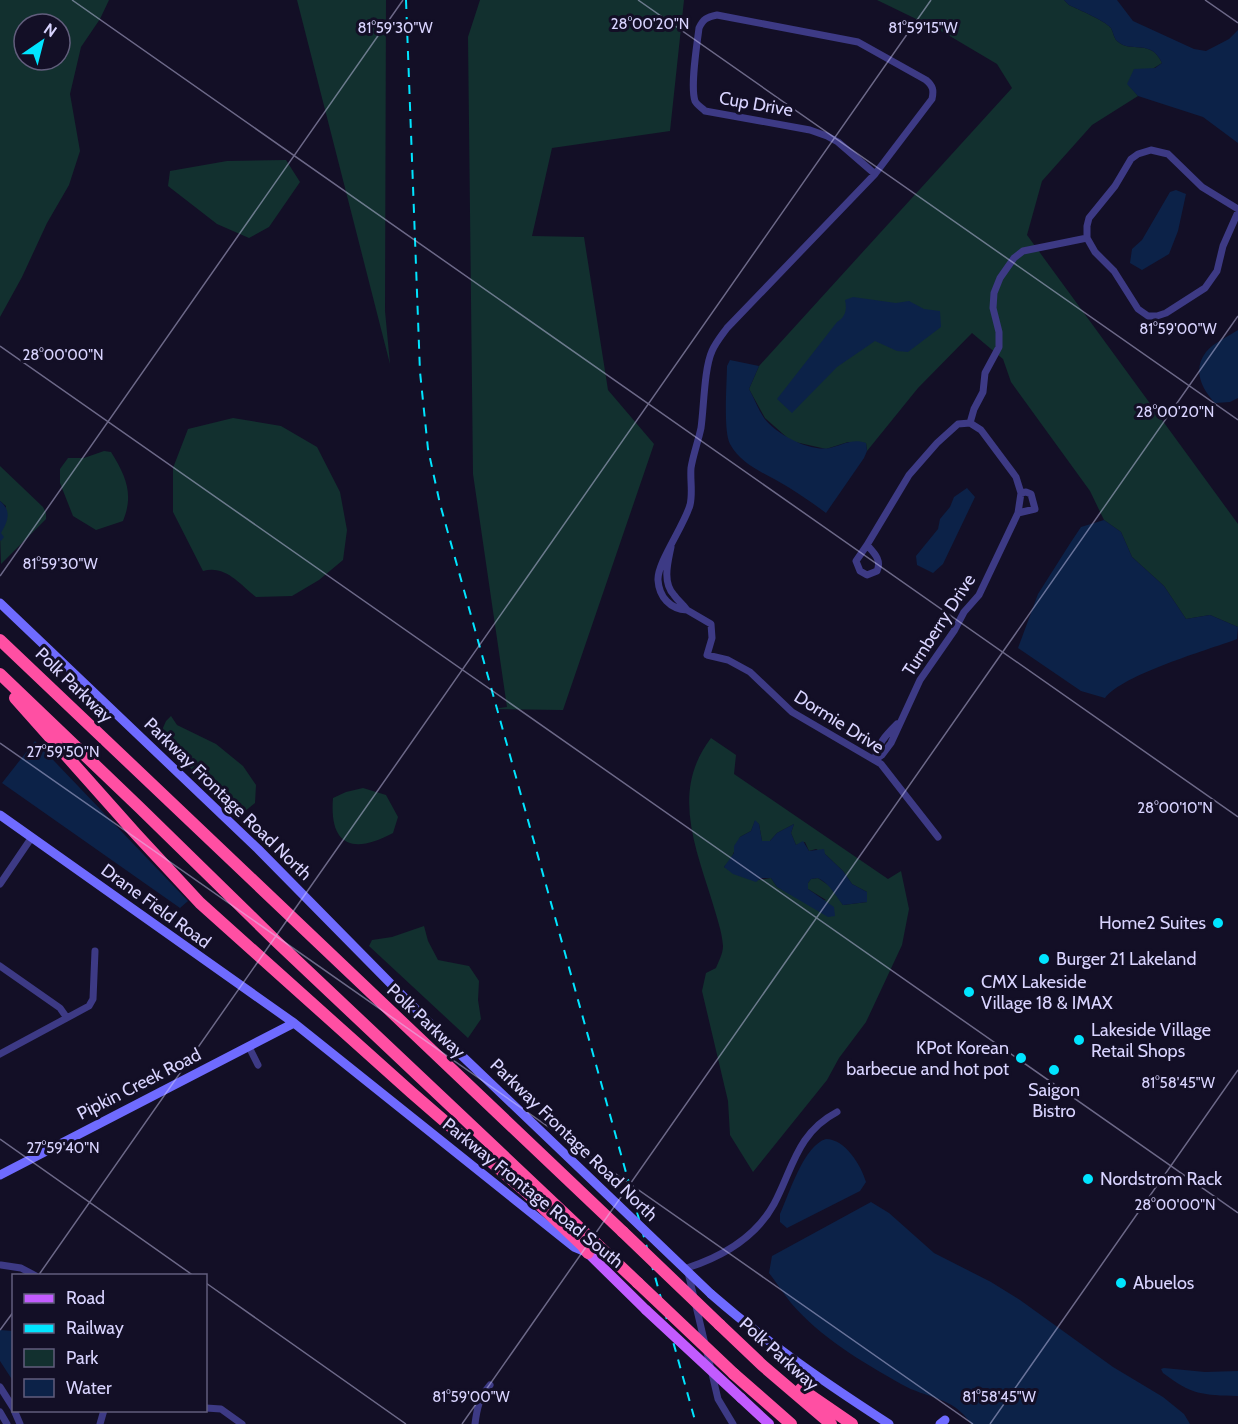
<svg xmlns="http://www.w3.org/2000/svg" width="1238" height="1424" font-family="Cabin,sans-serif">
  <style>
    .green { fill: #12302f; fill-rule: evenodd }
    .water { fill: #0c2248 }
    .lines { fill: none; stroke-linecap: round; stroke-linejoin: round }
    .street { stroke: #3d3a85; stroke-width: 7 }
    .secondary { stroke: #6f6bff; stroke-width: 9 }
    .primary { stroke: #c25bff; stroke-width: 10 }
    .highway { stroke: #ff4fa3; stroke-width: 12 }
    .rail { stroke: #00e5ff; stroke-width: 2; stroke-dasharray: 9 8; stroke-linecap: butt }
    .secondary-bridge { stroke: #6f6bff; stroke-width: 9 }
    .primary-bridge { stroke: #c25bff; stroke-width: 10 }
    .highway-bridge { stroke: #ff4fa3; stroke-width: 12 }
    .ticks { fill: none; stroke: #d9d4ff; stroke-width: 1.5; stroke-opacity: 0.45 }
    .poi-dot { fill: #00e5ff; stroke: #130f26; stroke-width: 2 }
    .labels { text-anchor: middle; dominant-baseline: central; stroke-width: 6; stroke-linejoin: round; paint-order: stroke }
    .street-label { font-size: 18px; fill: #d9d4ff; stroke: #130f26 }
    .poi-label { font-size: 18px; fill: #d9d4ff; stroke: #130f26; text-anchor: start }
    .ticks-label { font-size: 15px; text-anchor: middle; fill: #d9d4ff; stroke: #130f26; stroke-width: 6; stroke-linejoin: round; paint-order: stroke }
  </style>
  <rect width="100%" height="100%" fill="#130f26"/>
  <path class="green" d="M0,0H109L100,19L81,47L70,94L80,151L69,185L47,223L22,277L0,317ZM24,24H60V60H24Z
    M297,0H386L385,311L390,364Z
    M480,0H684L670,131L552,148L532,236L584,237L608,390L654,444L563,710L492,709L507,707L473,474L468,37Z
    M877,0H1064L1069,5C1079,10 1104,20 1111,28C1113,32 1114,38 1117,41C1131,54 1151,38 1162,63L1128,84L1138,96L1092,125L1042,181L1027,235L1238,524V627L1210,615L1186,619L1164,586L1132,557L1121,532L1104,520L1090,491L1011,382L1003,359L972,333L918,388L867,451L866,443L848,442L826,449L791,441L765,418L749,389L759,366L1012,88L997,64L943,32Z
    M286,160L300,182L269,227L249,238L217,224L168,186L170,171L227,161Z
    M233,418L281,426L317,447L340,492L347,530L343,560L319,580L292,596L256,597C239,584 226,565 203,571L173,512V468L188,429Z
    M104,451L111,452C126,476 134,494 123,521L96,530L73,516L60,483V469L68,458H84Z
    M0,466L43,507L46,513V519L1,564L0,533L6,506L0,501Z
    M171,716L177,725L216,744L243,766L256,785L255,803L239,816L159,737L166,721Z
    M711,738L736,755L734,774L888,879L901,871L909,909L902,945L866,1022L839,1058L827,1080L753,1172L730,1135L728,1101L702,991L706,973L716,968C719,961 723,953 723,946C722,931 716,915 712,901C695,846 671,790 711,738ZM755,821L759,824L762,841H770L777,833L794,824L791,833L796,845L805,842L809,851L816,849L825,854L843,871L852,884L867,892V902L843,905L831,887L818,878L811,879L808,883V889L826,900L807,903L777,887L771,878L758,880L724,867L731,859L740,837L751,831Z
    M363,788L386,795L398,817L393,833C354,854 329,847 333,798L346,792Z
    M424,926L428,941L438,960L469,966L479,981L478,1000L481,1019L468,1038L369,946L372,940L392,937Z"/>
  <path class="water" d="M1064,0H1117L1133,21L1194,49L1206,51L1229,39L1238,30V143L1203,117L1138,96L1127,84L1134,69L1155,68L1162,63C1151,38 1131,54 1117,41C1114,38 1113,32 1111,28C1104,20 1079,10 1069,5Z
    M1176,190L1186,194L1178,231L1169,254L1142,270L1130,263L1132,249L1142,240L1170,192Z
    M853,297L896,303L909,301L924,309L940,311L941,327L908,352L897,351L875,341L837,367L792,413L777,399L837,322C846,317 847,309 845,300Z
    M1238,330V398L1230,402L1215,403C1202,389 1192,370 1206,352C1213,343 1229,336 1238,330Z
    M730,360L759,366L749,389C754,398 758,409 764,418C776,434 809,452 830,448C842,445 853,438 866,443L867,451L864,458L826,513C814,504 801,495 788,487C767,474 742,466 730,444C723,431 727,382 727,366Z
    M967,488L975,497L943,564L933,573L917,565L916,556L938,529L940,519L950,507L954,497Z
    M0,501C12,511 8,521 1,533L4,537L1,541L0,540Z
    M1104,520L1121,532L1132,557L1164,586L1186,619L1210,615L1238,627L1237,639C1205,651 1124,674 1105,698L1081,691L1018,648L1038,594L1071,542L1081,527Z
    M35,741L188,901L180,908L2,783Z
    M755,820L759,824L762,841H770L777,833L794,824L791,833L796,845L803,841L809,851L824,849L825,854L843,871L852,884L867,892V902L843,905C835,895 830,884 818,878L811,879L808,883V889L834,907L835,916L828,917L777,887L771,878H761L756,882L733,874L724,867L734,853V846L740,837L751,831Z
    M826,1139C845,1139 861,1165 866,1182L860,1191L787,1228L780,1222V1214C789,1194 804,1145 826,1139Z
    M871,1202L889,1213L934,1253L991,1282L1020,1300L1113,1367L1163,1397L1184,1414L1190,1424H971C953,1396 927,1399 901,1384C862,1362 820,1337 791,1303C783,1293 776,1282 769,1273L772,1256Z
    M0,1330L13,1331V1381L0,1361Z
    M1164,1368L1205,1372L1238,1371V1396C1202,1395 1192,1395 1163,1373L1161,1369Z"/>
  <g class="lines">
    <path class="street" d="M1238,209L1202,187L1168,154L1151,150L1138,154L1131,159L1115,186L1089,218L1087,226V238L1095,252L1114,271L1138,309L1148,316H1157L1166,313L1205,288L1217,271L1223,246L1238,212
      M970,423L974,409L983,392L985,373L999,347V332L993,308L994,293L1000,278L1014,258L1023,251L1087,238
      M1018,513L1035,509L1031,494L1026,492L1021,493
      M867,545L909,475L937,443L958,424L970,423L981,430L1016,477L1021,493L1018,513L979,595L964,612L954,631L920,680L891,743L882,755L875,760
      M867,545C874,553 882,560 877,571L867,575L860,571L856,561Z
      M671,547C668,562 662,582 674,595C678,601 683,604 687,610C670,609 659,597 658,580C657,563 684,526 690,505C693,493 690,480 691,468C693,455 698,442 701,428C704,407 704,369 712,351C716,342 722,335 727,328L875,174L932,99C934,90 933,86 926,80L858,42L717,15C707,17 703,19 699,28C697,45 690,86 695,101C697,105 702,108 705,111L810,130L827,136L838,142L875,174
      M687,610L711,624L712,638L707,655L728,660L750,672L792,712L881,764L938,837
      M875,760C877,744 886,735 897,724
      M0,884L32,837
      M0,966L60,1008L67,1018
      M249,1047L258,1065
      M0,1054L89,1006L93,999L95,951
      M1,1265L21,1268L36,1276
      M0,1387L14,1409
      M206,1408L221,1409L242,1424
      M14,1410L20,1424
      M0,1412L7,1424
      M100,1424L104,1410
      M475,1424C477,1408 479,1398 490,1385
      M733,1424L718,1399L687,1268C721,1257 756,1237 774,1204C793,1168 797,1133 837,1112"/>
    <path class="secondary" d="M0,603L258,849L459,1053L616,1203
      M0,815L294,1023L574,1247L586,1252
      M0,1175L294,1023
      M711,1294C767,1343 827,1384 889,1424
      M940,1424L945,1420"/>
    <path class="primary" d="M588,1253L646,1310
      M741,1398L769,1424"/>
    <path class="highway" d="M0,640L623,1232
      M0,674L140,808L277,942L638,1283
      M15,698L136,834L200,903L412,1093L525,1191L583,1246L588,1253
      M720,1325L762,1365L831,1424
      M734,1374L791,1424
      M801,1389L852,1424"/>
    <path class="rail" d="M406,0L420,372L428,449L440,504L696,1424"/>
    <path class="secondary-bridge" d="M616,1203L711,1294"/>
    <path class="primary-bridge" d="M646,1310L741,1398"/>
    <path class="highway-bridge" d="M623,1232L720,1325
      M638,1283L734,1374"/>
  </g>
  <path class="ticks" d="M72,0L1238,817M638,0L1238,420M1205,0L1238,23M0,346L1238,1213M0,576L403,0M0,743L973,1424M0,1139L194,1276M38,1276L931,0M206,1283L406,1424M0,1330L14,1311M462,1424L1238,316M990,1424L1238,1070"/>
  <g class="poi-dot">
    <circle cx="1218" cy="923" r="6"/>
    <circle cx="1044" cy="959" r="6"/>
    <circle cx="969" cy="992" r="6"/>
    <circle cx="1079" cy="1040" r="6"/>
    <circle cx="1021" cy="1058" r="6"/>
    <circle cx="1054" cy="1070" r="6"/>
    <circle cx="1088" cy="1179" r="6"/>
    <circle cx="1121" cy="1283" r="6"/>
  </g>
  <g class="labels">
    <g class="street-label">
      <text transform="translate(756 104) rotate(10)">Cup Drive</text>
      <text transform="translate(939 625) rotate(-57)">Turnberry Drive</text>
      <text transform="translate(74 685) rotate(44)">Polk Parkway</text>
      <text transform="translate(839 722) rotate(32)">Dormie Drive</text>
      <text transform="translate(228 799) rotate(44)">Parkway Frontage Road North</text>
      <text transform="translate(156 906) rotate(36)">Drane Field Road</text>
      <text transform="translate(426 1021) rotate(43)">Polk Parkway</text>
      <text transform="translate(139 1084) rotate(-27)">Pipkin Creek Road</text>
      <text transform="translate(574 1140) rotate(44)">Parkway Frontage Road North</text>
      <text transform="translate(533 1193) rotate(39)">Parkway Frontage Road South</text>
      <text transform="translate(779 1354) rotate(42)">Polk Parkway</text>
    </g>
    <g class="poi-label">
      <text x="1206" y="923" text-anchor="end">Home2 Suites</text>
      <text x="1056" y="959">Burger 21 Lakeland</text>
      <text x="981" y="982">CMX Lakeside<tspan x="981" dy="21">Village 18 &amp; IMAX</tspan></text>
      <text x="1091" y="1030">Lakeside Village<tspan x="1091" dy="21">Retail Shops</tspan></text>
      <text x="1009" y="1048" text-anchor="end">KPot Korean<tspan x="1009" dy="21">barbecue and hot pot</tspan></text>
      <text x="1054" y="1090" text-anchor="middle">Saigon<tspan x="1054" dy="21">Bistro</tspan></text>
      <text x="1100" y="1179">Nordstrom Rack</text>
      <text x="1133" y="1283">Abuelos</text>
    </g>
  </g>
  <g class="ticks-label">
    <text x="650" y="29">28°00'20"N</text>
    <text x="395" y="33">81°59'30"W</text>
    <text x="923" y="33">81°59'15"W</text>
    <text x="1178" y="334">81°59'00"W</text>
    <text x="63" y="360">28°00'00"N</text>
    <text x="1175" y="417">28°00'20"N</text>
    <text x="60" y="569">81°59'30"W</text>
    <text x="63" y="757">27°59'50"N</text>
    <text x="1175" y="813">28°00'10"N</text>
    <text x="1178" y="1088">81°58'45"W</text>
    <text x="63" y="1153">27°59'40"N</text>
    <text x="1175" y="1210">28°00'00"N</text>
    <text x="471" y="1402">81°59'00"W</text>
    <text x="999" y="1402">81°58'45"W</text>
  </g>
  <rect x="12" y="1274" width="195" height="138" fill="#130f26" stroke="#625e7d" stroke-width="1.5"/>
  <rect x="24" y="1294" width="30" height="9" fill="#c25bff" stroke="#625e7d" stroke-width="1.5"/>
  <text x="66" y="1304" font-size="18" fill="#d9d4ff">Road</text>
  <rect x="24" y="1324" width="30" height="9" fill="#00e5ff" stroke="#625e7d" stroke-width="1.5"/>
  <text x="66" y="1334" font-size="18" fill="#d9d4ff">Railway</text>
  <rect x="24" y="1349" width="30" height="18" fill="#12302f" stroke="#625e7d" stroke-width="1.5"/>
  <text x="66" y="1364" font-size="18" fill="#d9d4ff">Park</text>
  <rect x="24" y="1379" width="30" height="18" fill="#0c2248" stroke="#625e7d" stroke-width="1.5"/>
  <text x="66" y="1394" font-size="18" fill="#d9d4ff">Water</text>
  <g transform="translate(42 42) rotate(35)"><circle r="28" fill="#130f26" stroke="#625e7d" stroke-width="1.5"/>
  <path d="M0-4.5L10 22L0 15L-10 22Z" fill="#00e5ff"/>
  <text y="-9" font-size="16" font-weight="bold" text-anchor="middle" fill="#d9d4ff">N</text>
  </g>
</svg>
